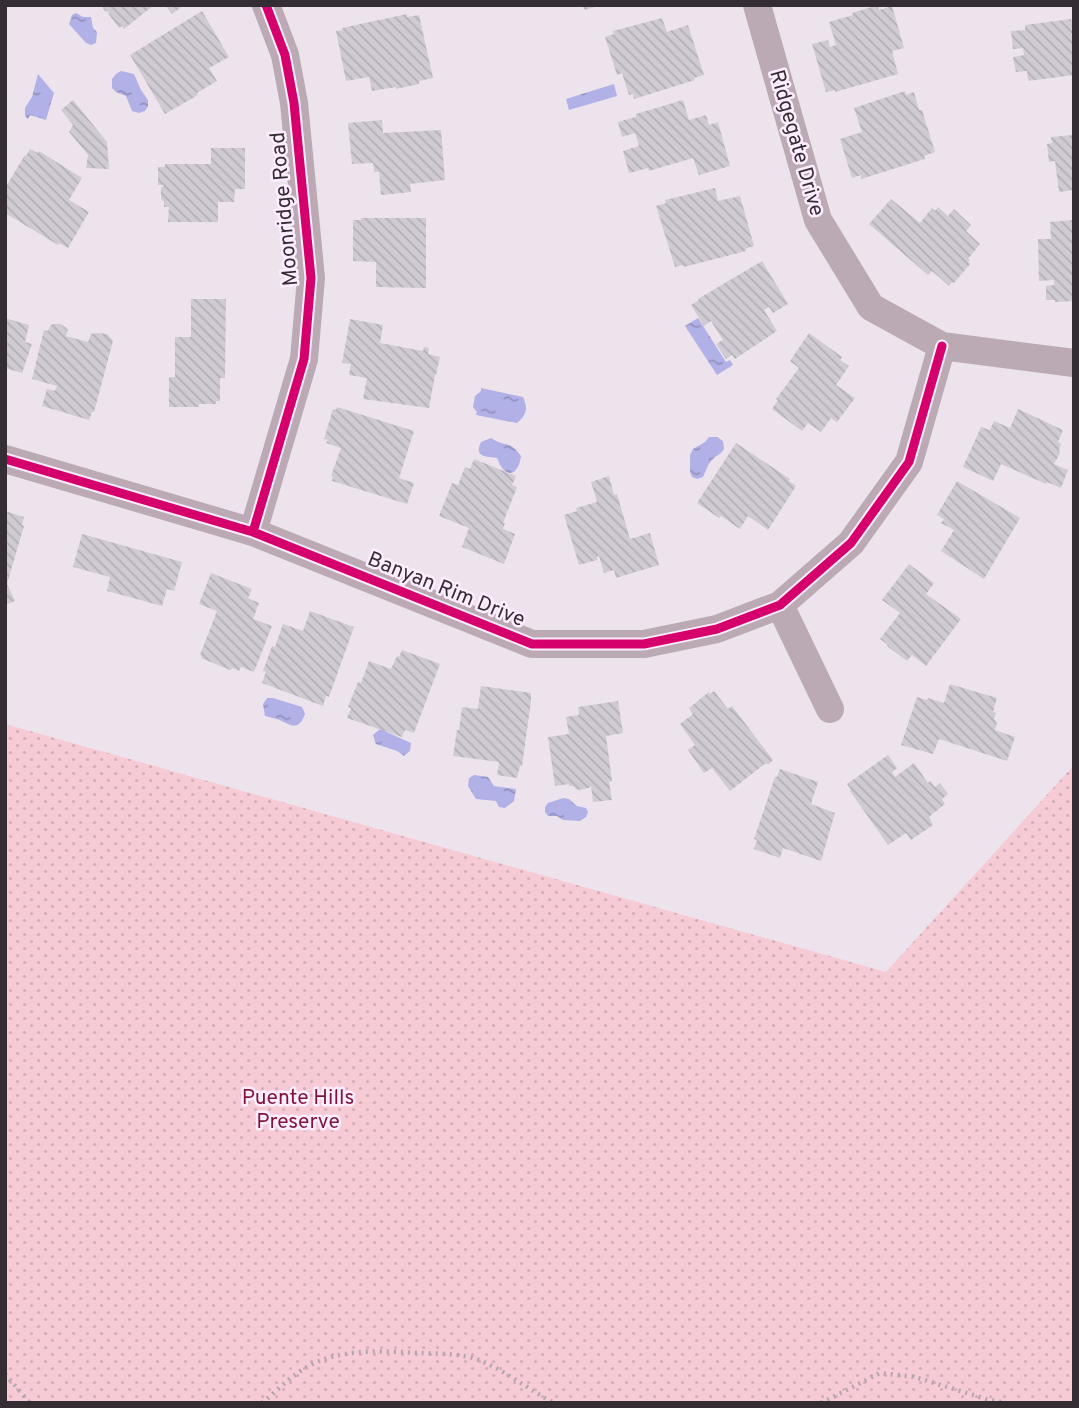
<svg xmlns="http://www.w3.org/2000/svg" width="1079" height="1408" font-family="Overpass,sans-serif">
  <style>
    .park { fill: url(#park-dots) }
    .water { fill: url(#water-ripples) }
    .building { fill: url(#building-back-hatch) }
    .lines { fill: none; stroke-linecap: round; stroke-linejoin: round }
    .path { stroke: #b2a6ae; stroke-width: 4.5; stroke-dasharray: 2 5; stroke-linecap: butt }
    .minor { stroke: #bbaab3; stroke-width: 28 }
    .cycleway-casing { stroke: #feedfe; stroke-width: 13 }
    .cycleway { stroke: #d6006c; stroke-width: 9 }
    .labels { text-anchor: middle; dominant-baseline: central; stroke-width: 5; stroke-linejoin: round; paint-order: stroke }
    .street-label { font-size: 21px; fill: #342e34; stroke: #feedfe }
    .park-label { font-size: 21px; fill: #7e1537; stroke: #feedfe }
  </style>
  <defs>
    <pattern id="park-dots" width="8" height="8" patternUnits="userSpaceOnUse" patternTransform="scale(1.75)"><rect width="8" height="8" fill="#f6cbd6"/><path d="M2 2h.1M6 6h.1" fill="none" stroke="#d4afb8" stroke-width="1.8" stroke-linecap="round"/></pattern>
    <pattern id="water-ripples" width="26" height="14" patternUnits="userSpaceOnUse" patternTransform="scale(1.75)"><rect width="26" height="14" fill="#b1b1e8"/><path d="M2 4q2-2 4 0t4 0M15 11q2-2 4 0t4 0" fill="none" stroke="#9190bd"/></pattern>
    <pattern id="building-back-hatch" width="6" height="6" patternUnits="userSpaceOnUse" patternTransform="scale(1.75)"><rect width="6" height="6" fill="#d0cbd3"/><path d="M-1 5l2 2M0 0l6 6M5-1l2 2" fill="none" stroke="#b3afb6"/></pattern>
  </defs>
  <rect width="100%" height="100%" fill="#ece3ed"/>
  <path class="park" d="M5,724L886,972L1074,765V1403H5Z"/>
  <path class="water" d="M76,13L83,17H91L93,28L97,32L96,43L91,45L86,43L69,24L72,15Z
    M121,71L134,74L141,90L148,100V106L145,111L139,113L132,111L126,96L116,92L112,88V79L116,74Z
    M38,74L54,93L46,120L30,115L28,119L25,116V108L32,97Z
    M614,84L617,96L569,110L566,99Z
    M698,318L726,362L730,360L733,365L717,375L685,326Z
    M481,388L523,397C528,408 527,415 517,423L476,415L477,412L473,407L475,396L481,391Z
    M709,437H717L723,441L724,449C720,455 717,455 713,459C708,463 706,471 703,477L697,479L692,477L690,471V455L693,449L705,442Z
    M491,438C506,448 509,439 521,456C520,466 513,480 503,469C500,466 499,462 497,458C485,456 474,458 481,442Z
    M267,698H273L302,707L305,714C298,733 290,724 277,719C273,718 269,717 265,716L263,704Z
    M380,729L411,743L410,751L404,756L397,751L376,744L373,735Z
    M474,775L488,777L494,786L516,789L514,801L505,808L499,807L496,801L476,799L468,786L469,778Z
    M563,798L569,799L577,806L586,808L588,812L586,817L580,821L563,820L557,816H548L545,812V807L548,803Z"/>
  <path class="building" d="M101,5H154L124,29L122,26L119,28L108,13L110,12L105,11Z
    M165,5H184L172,14Z
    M583,5H599V6L584,10Z
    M878,5L879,10L892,6L904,48L892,51L898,74L835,92V90L826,92L812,44L828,40L830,47L836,45L829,22L853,15L852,13Z
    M202,11L229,57L209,68L217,81L197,93L198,95L165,114L130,55Z
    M407,14V17L419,15L433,78L419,81V84L396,89V87L372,91L369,77L346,81L336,31L343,30L342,28Z
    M662,18L667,32L688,25L704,75L694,78L695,80L634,99L633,94L629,95L622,73L617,75L605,37L614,34L613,31Z
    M1071,19L1074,37V75L1028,81L1027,71L1016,72L1013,57L1024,55L1023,48L1013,49L1011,31L1025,30V25Z
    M905,91L906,95L914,92L919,110H922L935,152L924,156L925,159L861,179V175L852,178L840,139L862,132L854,108Z
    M73,100L107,142L109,169L86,168L88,155L69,132L73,125L61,110Z
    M683,100L689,120L706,115L709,125L718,122L730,166L699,175L693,158L649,171L648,168L629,173L623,151L639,146L635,133L622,137L618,122L636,117V114Z
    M382,120L383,133L441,130L445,180L410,184L411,192L381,195L379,172H374L373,163L352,164L348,123Z
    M1074,135V190L1059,192L1055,161L1049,162L1047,144L1052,143L1051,137Z
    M211,148H245V189H235L234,202H218V222H168L169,207H164V202L161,199V188L164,185H158V167H165V164H211Z
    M30,149L38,153L39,151L82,178L69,200L89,212L68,248L59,243L58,245L5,213V188L25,155L26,156Z
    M715,188L718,201L740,196L754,246L745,249L746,251L684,267L683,265L675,267L656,206L666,203L665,200Z
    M891,199L920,223L932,208L935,211L938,207L948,216L954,209L971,225L966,231L980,244L968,259L970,260L968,262L970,264L954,283L952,282L949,286L932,271L928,275L869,224Z
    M361,218H426V288L376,287V262L353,261V220H361Z
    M1074,220V301L1055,302V300H1046V286L1054,285V280L1039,281L1038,239H1051L1050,222Z
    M762,261L788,304L773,313L769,307L764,310L777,331L735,359L732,355L726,359L716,344L723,340L711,321L704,326L691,305L699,300L698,299Z
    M191,299H226L225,378H220V401H216V404H199V407H169V377H175V337H191Z
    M5,318L29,325L25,342L32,344L22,373L5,368Z
    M350,319L383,325L380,343L423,351L424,347L429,348L428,354L440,357L436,375H435L429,408L363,399L367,378L349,375L351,364L342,363Z
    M53,324H60L65,327L68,330L66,336L88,342L91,334L97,333L107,334L113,341L94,412H92L89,420L42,406L47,389L55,391L57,386L32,379L44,330L48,331L50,326Z
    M809,333L842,357L840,360L849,366L836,385L855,398L837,422L831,418L821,432L808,423L802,431L772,409L778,400L776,399L799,368L790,361Z
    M337,407L414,431L399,478L414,483L407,504L332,481L333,477L331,476L341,448L326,443L328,440L324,439L333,409L336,410Z
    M1018,409L1063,430L1058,442L1061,444L1059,450L1060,453L1054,464L1068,470L1061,488L1047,482L1046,484L1001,464L993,481L963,467L981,427L990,430L994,421L1010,428Z
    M736,443L790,479L789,481L796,486L768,530L748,516L740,529L721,516L719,518L697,503Z
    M474,459L516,476L512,485L517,487L503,523H505L503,529L515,534L504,564L462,547L469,528L439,516L452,483L458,485L465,467L470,469Z
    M609,476L614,495L617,494L630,539L650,533L659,565L616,578L614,570L604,573L599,556L597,557V560L579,565L564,515L577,511L576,508L597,502L591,482Z
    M957,481L1020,518L984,579L941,551L954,530L941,523L944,519L937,515Z
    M5,511L24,517L22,525L24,526L7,584L15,601L5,605Z
    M82,534L182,562L174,591L167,589L162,606L107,591L110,577L73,567Z
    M909,564L934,583L926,594L961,619L926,666L912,655L907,661L887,646L888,645L880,639L900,613L882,600Z
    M211,573L252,589L248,598L259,603L253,619L272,626L254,672L241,667L239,671L233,668L230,670L201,658L202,656L200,655L217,611L199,604Z
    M310,611L354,627L329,697L326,696L323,706L262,683L266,672L263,671L272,646L275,647L283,624L303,631Z
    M402,650L440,664L414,733L405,730L402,737L347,718L351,708L348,707L358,682L361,683L369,661L391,669L397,656L399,657Z
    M950,684L997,698L993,712L996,713L994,719L997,723L995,730L1015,737L1007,761L939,739L933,754L901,745L917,697L927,700L928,698L944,703Z
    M481,686L531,693V701L522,766H520L517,778L497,775L499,762L453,756L457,730H459L462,707L478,709Z
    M714,691L728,709L732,706L773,760L768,765L766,763L730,791L712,768L704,773L688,750L695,745L680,724L693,714L689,708L709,692L710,694Z
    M618,701L623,733L606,736L612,781L609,782L612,800L593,802L591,786L589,788L578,790L573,786H569V784L555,786L548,737L569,734L566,717L579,715L578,707Z
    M888,755L897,768L892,772L895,777L914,763L928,783L930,781L935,787L940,783L948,794L942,799L945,804L929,817L933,825L911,840L906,833L888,845L850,791L851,790L847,784Z
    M780,769L818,782L811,804L835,813L821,861L783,848L780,858L754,849L757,840L754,839L775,777H777Z"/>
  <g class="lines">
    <path class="path" d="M5,1374L30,1403
      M262,1403C274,1393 286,1381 299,1372C334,1347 380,1351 420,1353C438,1354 461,1353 479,1360C506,1371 528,1389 554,1403
      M821,1403L880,1373L915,1377L986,1399L1005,1403"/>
    <path class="minor" d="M757,5L818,220L871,307L942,346L1074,363
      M5,459L253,532L532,644H644L717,629L780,605L851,543L909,462L942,346
      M253,532L304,359L311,278L294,103L285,55L266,5
      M780,605L830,709"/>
    <g class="cycleway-casing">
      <path id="cycleway" d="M5,459L253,532L532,644H644L717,629L780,605L851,543L909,462L942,346
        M253,532L304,359L311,278L294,103L285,55L266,5"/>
    </g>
    <use href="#cycleway" class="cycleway"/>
  </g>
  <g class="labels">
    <g class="street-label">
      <text transform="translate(796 143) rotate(74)">Ridgegate Drive</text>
      <text transform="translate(285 209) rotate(-95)">Moonridge Road</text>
      <text transform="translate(446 590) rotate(22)">Banyan Rim Drive</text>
    </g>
    <g class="park-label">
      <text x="298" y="1098">Puente Hills<tspan x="298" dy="24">Preserve</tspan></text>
    </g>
  </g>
  <rect width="1079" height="1408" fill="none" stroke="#342e34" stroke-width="14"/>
</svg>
